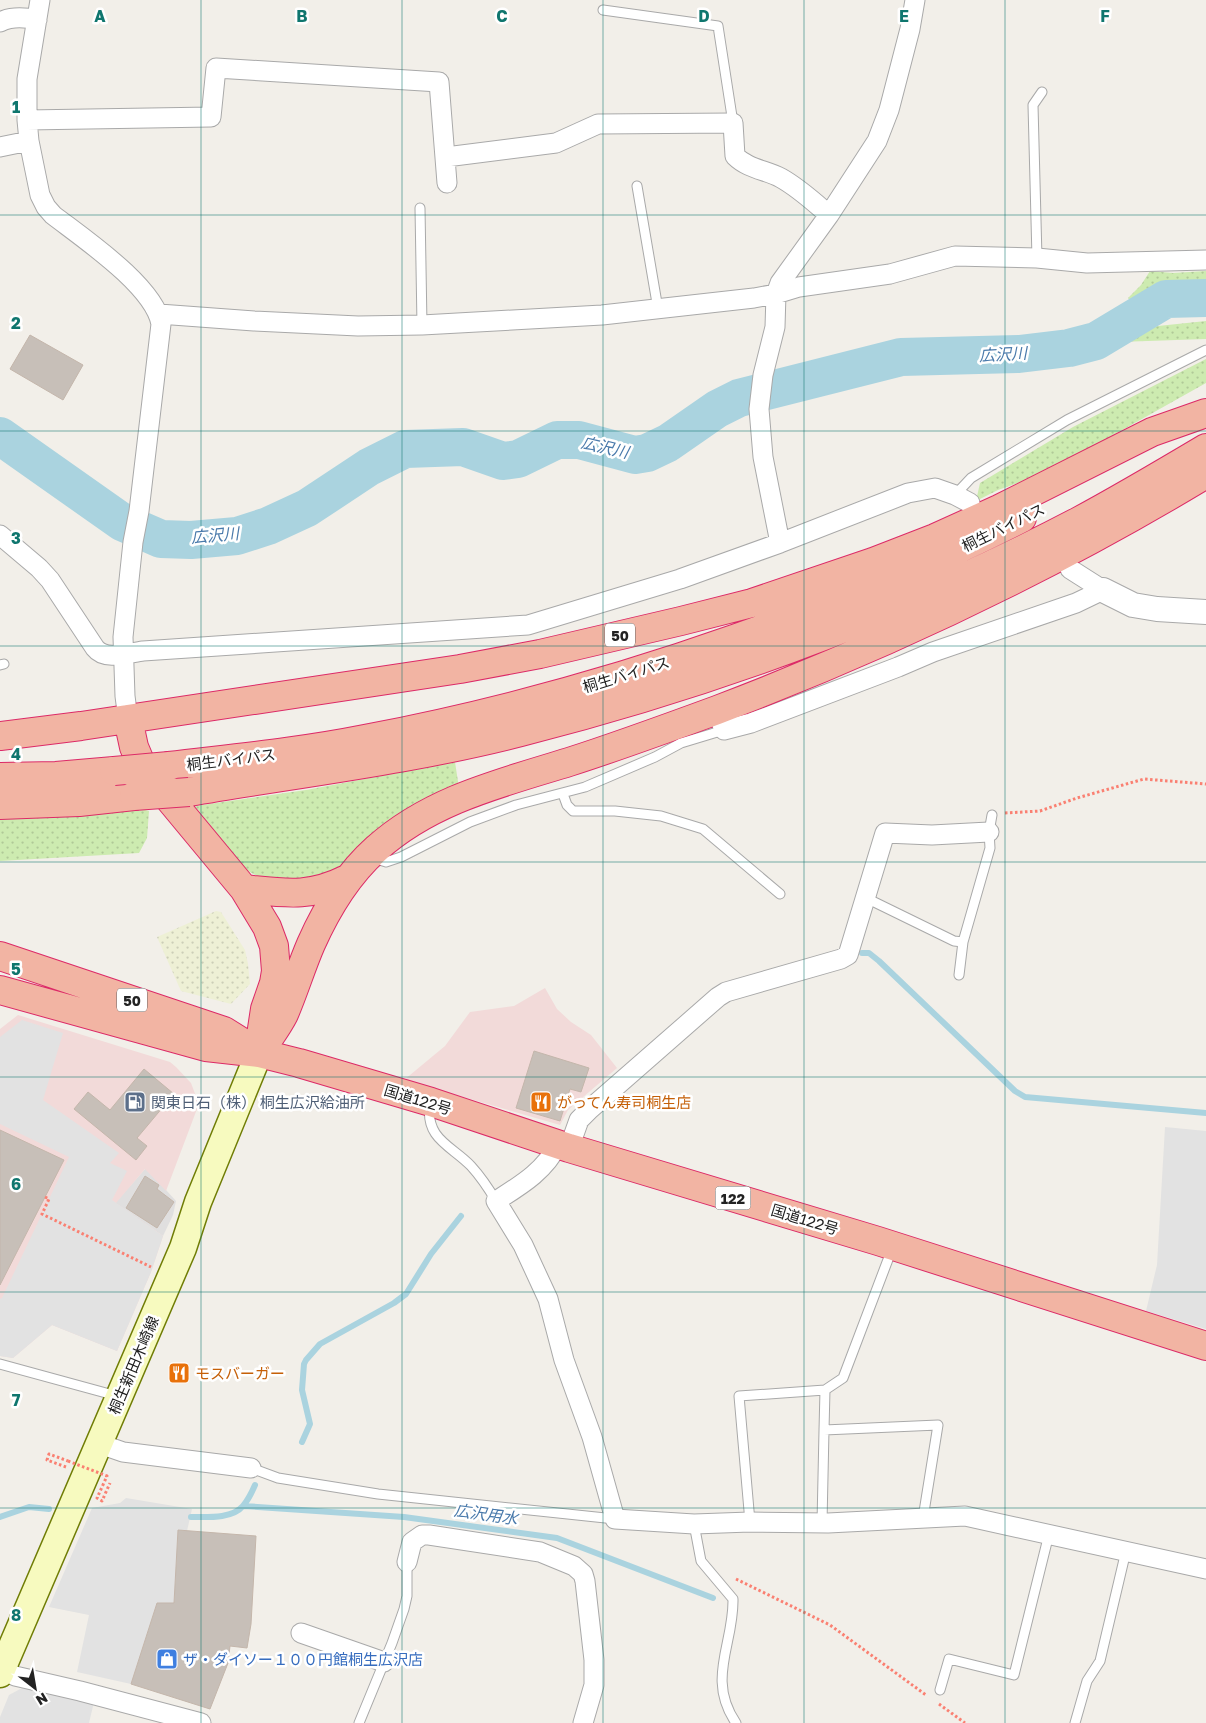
<svg xmlns="http://www.w3.org/2000/svg" width="1206" height="1723" font-family="'Golos Text','Noto Sans JP',sans-serif">
  <style>
    .residential { fill: #e0dfdf }
    .commercial { fill: #f2dad9 }
    .farmland { fill: url(#farmland-dots) }
    .grass { fill: url(#grass-dots) }
    .parking { fill: #e2e2e2 }
    .lines { fill: none; stroke-linecap: round; stroke-linejoin: round }
    .stream { stroke: #aad3df; stroke-width: 6 }
    .river { stroke: #aad3df; stroke-width: 38 }
    .building { fill: #c7bfb8; stroke: #c4b6ab }
    .service-casing { stroke: #a9a9a9; stroke-width: 11 }
    .minor-casing { stroke: #a9a9a9; stroke-width: 21 }
    .tertiary-casing { stroke: #a9a9a9; stroke-width: 26 }
    .secondary-casing { stroke: #707d05; stroke-width: 29 }
    .trunk-casing { stroke: #dc2a67; stroke-width: 30 }
    .path { stroke: #fa8072; stroke-width: 3; stroke-dasharray: 2.5 2.5; stroke-linecap: butt }
    .service { stroke: #fff; stroke-width: 9 }
    .minor { stroke: #fff; stroke-width: 19 }
    .tertiary { stroke: #fff; stroke-width: 24 }
    .secondary { stroke: #f7fabf; stroke-width: 26 }
    .trunk { stroke: #f2b4a3; stroke-width: 28 }
    .trunk-bridge-casing { stroke: #dc2a67; stroke-width: 30; stroke-linecap: butt }
    .path-bridge { stroke: #fa8072; stroke-width: 3; stroke-dasharray: 2.5 2.5; stroke-linecap: butt }
    .trunk-bridge { stroke: #f2b4a3; stroke-width: 28 }
    .grid { fill: none; stroke: #0f766e; stroke-width: 1; stroke-opacity: 0.55 }
    .labels { text-anchor: middle; dominant-baseline: central; stroke-width: 5; stroke-linejoin: round; paint-order: stroke }
    .shield { fill: #fff; stroke: #646464; stroke-width: 1 }
    .shield-label { font-size: 14px; font-weight: bold; fill: #222 }
    .street-label { font-size: 15px; fill: #222; stroke: #fff }
    .service-label { font-size: 15px; fill: #4e5e75; stroke: #fff; text-anchor: start }
    .food-label { font-size: 15px; fill: #c56008; stroke: #fff; text-anchor: start }
    .shop-label { font-size: 15px; fill: #366cbe; stroke: #fff; text-anchor: start }
    .water-label { font-size: 16px; font-style: italic; fill: #4a7aab; stroke: #fff }
    .grid-label { font-size: 16px; text-anchor: middle; font-weight: bold; fill: #0f766e; stroke: #fff; stroke-width: 5; stroke-linejoin: round; paint-order: stroke }
  </style>
  <defs>
    <pattern id="farmland-dots" width="8" height="8" patternUnits="userSpaceOnUse" patternTransform="scale(1.25)"><rect width="8" height="8" fill="#eef0d5"/><path d="M2 2h.1M6 6h.1" fill="none" stroke="#ccceb7" stroke-width="1.8" stroke-linecap="round"/></pattern>
    <pattern id="grass-dots" width="8" height="8" patternUnits="userSpaceOnUse" patternTransform="scale(1.25)"><rect width="8" height="8" fill="#cdebb0"/><path d="M2 2h.1M6 6h.1" fill="none" stroke="#b0c997" stroke-width="1.8" stroke-linecap="round"/></pattern>
  </defs>
  <rect width="100%" height="100%" fill="#f2efe9"/>
  <path class="residential" d="M146,1168L176,1201L173,1215L163,1236L115,1203Z"/>
  <path class="commercial" d="M545,988L557,1009L571,1022L591,1035L617,1068L568,1110L560,1125L404,1080L445,1046L470,1012L514,1006Z
    M18,1015L170,1062L176,1067L191,1083L197,1099V1109L166,1191L145,1169L116,1203L163,1236L151,1272L117,1351L52,1325L13,1358L0,1356V1029Z"/>
  <path class="farmland" d="M216,911L221,912L245,950L248,964L250,984L231,1004L181,991L157,937Z"/>
  <path class="grass" d="M1150,271L1173,273L1206,271V290C1176,290 1160,289 1134,306L1128,298L1141,285Z
    M1206,321V339L945,348Z
    M1206,359V383L1044,474L998,490L976,501L980,483L1073,427Z
    M455,762L459,788L355,857L328,878L281,884L257,876L245,869L195,806L306,790Z
    M145,810L149,811L147,838L139,853L0,861V817Z"/>
  <path class="parking" d="M22,1020L63,1033L43,1100L119,1153L110,1163L127,1171L112,1200L163,1236L151,1272L117,1351L52,1325L13,1358L0,1356V1299L2,1298L69,1157L0,1124V1037Z
    M1165,1127L1206,1131V1329L1146,1311L1157,1265Z
    M126,1498L192,1509L187,1531L178,1530L174,1603H157L131,1684L77,1672L89,1615L49,1607L92,1508L120,1503Z
    M22,1688L94,1702L89,1723H0V1717L9,1695Z"/>
  <g class="lines">
    <path class="stream" d="M862,953H869L879,961L1015,1091L1025,1097L1206,1113
      M302,1442L310,1424L302,1390L304,1364L306,1360L320,1344L394,1303L406,1294L431,1254L461,1216
      M244,1506L404,1517L557,1538L713,1598
      M0,1517L29,1507L49,1509
      M191,1517C207,1517 232,1519 243,1506C248,1500 252,1492 255,1485"/>
    <path class="river" d="M0,436L122,522L161,539L191,540L237,536L268,526L307,508L369,467L405,449L463,447L503,461L518,459L557,440H579L635,455L647,453L668,443L717,409L739,398L901,357L1019,354L1069,348L1096,341L1166,299L1206,298"/>
  </g>
  <path class="building" d="M30,335L83,365L63,400L10,369Z
    M534,1051L589,1068L581,1092L570,1089L560,1121L516,1108Z
    M144,1069L174,1094L137,1138L147,1146L136,1160L74,1109L88,1092L110,1110Z
    M0,1130L64,1160L0,1285Z
    M145,1176L159,1185L157,1189L174,1202L157,1228L126,1208Z
    M178,1530L256,1536L251,1624L247,1648L230,1646L228,1663L210,1709L131,1684L157,1603H174Z"/>
  <g class="lines">
    <g class="service-casing">
      <path id="service" d="M603,10L718,26L733,123
        M637,186L658,309
        M420,208L422,325
        M1037,258L1033,105L1042,92
        M955,495L971,478L1067,420L1206,350
        M0,665L4,664
        M563,794L567,805L573,811H615L661,816L703,829L780,894
        M373,858L386,862L401,857L470,822L516,805L585,787L655,757L681,743L724,730
        M866,898L954,941L963,942
        M959,975L963,942L990,848L989,832L992,815
        M430,1105C425,1139 452,1146 471,1166C481,1177 489,1189 496,1201
        M0,1364L117,1396
        M824,1430L825,1390L843,1378L892,1249
        M251,1468L278,1478L378,1494L615,1519
        M750,1522L739,1396L825,1390
        M822,1523L824,1430L938,1425L923,1518
        M694,1524L701,1561L733,1599C734,1644 706,1679 736,1723
        M940,1690L949,1659L1014,1675L1049,1534
        M359,1723L392,1643L404,1609L407,1596V1562
        M1075,1723L1087,1681L1100,1661L1126,1551"/>
    </g>
    <g class="minor-casing">
      <path id="minor" d="M40,0L27,79V120L29,141L40,195L46,207L53,215C84,239 154,286 161,324L139,511L133,542L123,637L125,696L128,719
        M0,22C12,16 24,17 37,20
        M27,120L211,117L216,68L439,82L447,183
        M0,147L29,141
        M446,157L556,143L598,124L733,123L735,156C748,169 766,170 781,178C799,188 814,202 829,215
        M159,314L254,321L358,326L422,325L602,315L754,298L776,294L799,287L890,274L955,256L1037,258L1087,263L1206,260
        M0,535L39,568L50,580L95,648C105,661 128,653 143,651L528,625L680,579L780,543L908,493L935,488L955,495L970,503
        M780,543L763,457L759,409L763,375L775,327L776,294L780,283L829,215L877,141L889,110L910,29L915,0
        M1070,569L1103,590
        M717,710L724,730L751,723L898,667L933,652L1076,603L1103,590
        M558,1144C545,1171 521,1185 496,1201L523,1245L548,1299L564,1360L592,1437L615,1519L694,1524L750,1522L828,1523L965,1516L1206,1569
        M569,1148L579,1120L590,1109L718,997L726,992L841,959L848,955L885,833L932,835L989,832
        M100,1444L123,1452L251,1468
        M407,1562L412,1542L422,1535H429L540,1552L574,1566L583,1574L585,1581L594,1660V1685L583,1723
        M301,1633L384,1662
        M2,1669L15,1676L80,1691L201,1723"/>
    </g>
    <g class="tertiary-casing">
      <path id="tertiary" d="M1103,590L1133,605L1157,609L1206,612"/>
    </g>
    <g class="secondary-casing">
      <path id="secondary" d="M0,1674L183,1248L198,1202L259,1053"/>
    </g>
    <g class="trunk-casing">
      <path id="trunk" d="M128,719L134,747L142,766L244,889L267,927L274,946L276,971L274,983L265,1009L260,1042
        M0,736L81,726L460,669L540,654L681,621L752,603L873,562L935,538L999,509L1152,432L1206,413
        M169,766C235,758 300,752 365,739C492,715 615,681 737,638C835,604 930,565 1022,518
        M0,777L56,776L114,771
        M189,792C300,773 412,760 521,732C713,683 903,613 1079,521C1122,498 1164,473 1206,448
        M0,805L79,802L134,796
        M244,889C285,893 309,898 347,879
        M0,956L224,1031L253,1049
        M0,990L206,1047L259,1053L299,1063L431,1102L569,1148L878,1241L1206,1346
        M259,1053C267,1040 277,1028 284,1014C294,991 301,967 311,944C327,908 347,875 376,849C430,800 501,783 569,762C619,746 668,728 717,710C885,646 1052,567 1206,474"/>
    </g>
    <path class="path" d="M1005,813L1040,811L1077,798L1144,779L1206,784
      M45,1197L49,1199L42,1214L151,1267
      M66,1467L47,1460L49,1454L68,1461
      M736,1579L830,1625L926,1695
      M939,1704L965,1723"/>
    <use href="#service" class="service"/>
    <use href="#minor" class="minor"/>
    <use href="#tertiary" class="tertiary"/>
    <use href="#secondary" class="secondary"/>
    <use href="#trunk" class="trunk"/>
    <g class="trunk-bridge-casing">
      <path id="trunk-bridge" d="M114,771L169,766
        M134,796L189,792"/>
    </g>
    <path class="path-bridge" d="M68,1461L107,1476L97,1498L102,1501L110,1483"/>
    <use href="#trunk-bridge" class="trunk-bridge"/>
  </g>
  <path class="grid" d="M201,0V1723M402,0V1723M603,0V1723M804,0V1723M1005,0V1723M0,215H1206M0,431H1206M0,646H1206M0,862H1206M0,1077H1206M0,1292H1206M0,1508H1206"/>
  <defs>
    <g id="fuel-square" transform="scale(1.125)"><rect x="-9" y="-9" width="18" height="18" rx="4" fill="#5c6f8a" stroke="#fff"/><path d="M-5.5-6h7V0h2V4h1.3V-2.5L3-4.5l.8-.8L6-3V5H2.5V1h-1V6h-7ZM-4.2-4.7v3.2H.2V-4.7Z" fill="#fff"/></g>
    <g id="restaurant-square" transform="scale(1.125)"><rect x="-9" y="-9" width="18" height="18" rx="4" fill="#e8710a" stroke="#fff"/><path d="M-5-6h1v4h1v-4h1v4h1v-4h1v5L-1.5 .5V6h-2V.5L-5-1ZM5-6V6H3V1.5H1.5Q1.5-4 5-6Z" fill="#fff"/></g>
    <g id="shop-square" transform="scale(1.125)"><rect x="-9" y="-9" width="18" height="18" rx="4" fill="#3f7fe0" stroke="#fff"/><path d="M-5-2.5h2.3a2.7 3.5 0 0 1 5.4 0H5L5.5 6h-11ZM-1.5-2.5h3a1.5 2.3 0 0 0-3 0Z" fill="#fff"/></g>
  </defs>
  <g fill-rule="evenodd">
    <use href="#fuel-square" x="135" y="1102"/>
    <use href="#restaurant-square" x="541" y="1102"/>
    <use href="#restaurant-square" x="179" y="1373"/>
    <use href="#shop-square" x="167" y="1659"/>
  </g>
  <g class="labels">
    <g class="shield">
      <rect x="605" y="623.5" width="30" height="23" rx="4"/>
      <rect x="117" y="988.5" width="30" height="23" rx="4"/>
      <rect x="715.5" y="1186.5" width="35" height="23" rx="4"/>
    </g>
    <g class="shield-label">
      <text x="620" y="635">50</text>
      <text x="132" y="1000">50</text>
      <text x="733" y="1198">122</text>
    </g>
    <g class="street-label">
      <text transform="translate(1003 527) rotate(-26)">桐生バイパス</text>
      <text transform="translate(626 674) rotate(-17)">桐生バイパス</text>
      <text transform="translate(231 759) rotate(-7)">桐生バイパス</text>
      <text transform="translate(418 1099) rotate(17)">国道122号</text>
      <text transform="translate(805 1219) rotate(17)">国道122号</text>
      <text transform="translate(133 1365) rotate(-67)">桐生新田木崎線</text>
    </g>
    <g class="service-label">
      <text x="151" y="1102">関東日石（株） 桐生広沢給油所</text>
    </g>
    <g class="food-label">
      <text x="557" y="1102">がってん寿司桐生店</text>
      <text x="195" y="1373">モスバーガー</text>
    </g>
    <g class="shop-label">
      <text x="183" y="1659">ザ・ダイソー１００円館桐生広沢店</text>
    </g>
    <g class="water-label">
      <text transform="translate(1003 354) rotate(-3)">広沢川</text>
      <text transform="translate(605 447) rotate(13)">広沢川</text>
      <text transform="translate(215 535) rotate(-5)">広沢川</text>
      <text transform="translate(486 1514) rotate(8)">広沢用水</text>
    </g>
  </g>
  <g class="grid-label">
    <text x="100" y="22">A</text>
    <text x="302" y="22">B</text>
    <text x="502" y="22">C</text>
    <text x="704" y="22">D</text>
    <text x="904" y="22">E</text>
    <text x="1105" y="22">F</text>
    <text x="16" y="113">1</text>
    <text x="16" y="329">2</text>
    <text x="16" y="544">3</text>
    <text x="16" y="760">4</text>
    <text x="16" y="975">5</text>
    <text x="16" y="1190">6</text>
    <text x="16" y="1406">7</text>
    <text x="16" y="1621">8</text>
  </g>
  <g transform="translate(35 1688) rotate(149)" stroke="#ffffff" stroke-width="4" paint-order="stroke">
  <path d="M0-4L9 19L0 12L-9 19Z" fill="#222222"/>
  <text y="-8" font-size="14" font-weight="bold" text-anchor="middle" fill="#222222">N</text>
  </g>
</svg>
